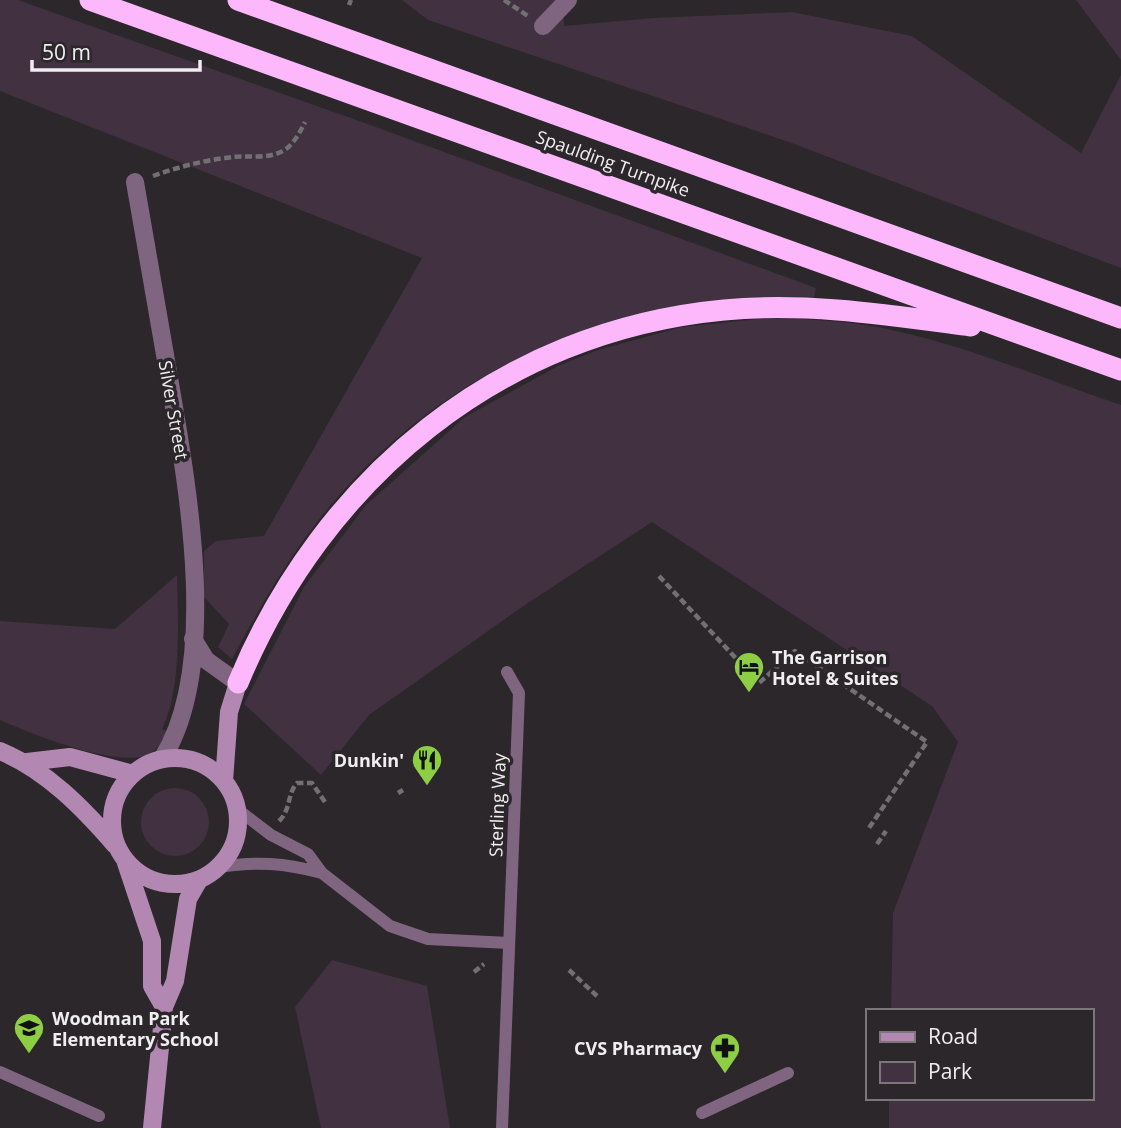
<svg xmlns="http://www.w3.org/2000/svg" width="1121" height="1128" font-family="'Open Sans',sans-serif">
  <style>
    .green { fill: #423141 }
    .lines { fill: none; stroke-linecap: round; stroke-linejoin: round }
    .path { stroke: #737073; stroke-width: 4.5; stroke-dasharray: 7 3.5; stroke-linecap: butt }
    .lane { stroke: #806580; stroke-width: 12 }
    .street { stroke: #806580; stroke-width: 18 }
    .secondary { stroke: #b287b2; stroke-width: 18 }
    .highway { stroke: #fcb8fb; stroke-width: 21 }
    .labels { text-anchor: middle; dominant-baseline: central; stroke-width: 7; stroke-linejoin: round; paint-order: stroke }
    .street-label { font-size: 18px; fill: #f1eef1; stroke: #2b272b }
    .poi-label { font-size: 18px; font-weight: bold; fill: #f1eef1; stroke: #2b272b; text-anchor: start }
  </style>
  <rect width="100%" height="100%" fill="#2b272b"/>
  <path class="green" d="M0,0H18L362,122L816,288L814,297C625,293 452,360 329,507C291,553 260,606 232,659L218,647L229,624L204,597V551L216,541L264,536L422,258L0,91Z
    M402,0H563L564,26L653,18L792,12L912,36L1081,153L1121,75V268L789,142L428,20Z
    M1076,0H1121V60Z
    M768,318C811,319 854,321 896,331C973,348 1047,380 1121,405V1128H889V1098H1091V1011H891L893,913L958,742L932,706L652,522L525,605L369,715L321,775L244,704L304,587L366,505L465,417L558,366L598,350L682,327Z
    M177,575C178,619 182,690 162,729L170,733C163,742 154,754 141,757C105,763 34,735 0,720V621L115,629Z
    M141 822a34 34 0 1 1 68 0a34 34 0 1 1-68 0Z
    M332,960L427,986L450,1128H321L295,1007Z"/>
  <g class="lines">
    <path class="path" d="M504,0L528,16
      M349,5L351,0
      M153,176C178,167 205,160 233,157C250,155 270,160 286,149C295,142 300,132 305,122
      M659,576L759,683L795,651L927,742L869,828
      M398,793L403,790
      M279,821C291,810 287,794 297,783H312L325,802
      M877,844L886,831
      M569,970L597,996
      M474,972L484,964"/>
    <path class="lane" d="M237,809L271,835L308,854L322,873L390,926L428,939L509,943
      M218,867C256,861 285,863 322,873
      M0,1072L99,1116
      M702,1113L788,1073
      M502,1128L519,693L507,672"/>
    <path class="street" d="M543,26L568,0
      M135,182C146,245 157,308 168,372C186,478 222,664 162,759
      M193,639L206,660L238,683"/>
    <path class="secondary" d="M0,751C46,770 83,808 115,845
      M112 821a63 63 0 1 1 126 0a63 63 0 1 1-126 0Z
      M27,762L70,757L133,774
      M224,781L229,712L238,683
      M126,863L152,941V986L164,1007
      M152,1128L164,1007L175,981L188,899L199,880"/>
    <path class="highway" d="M90,0L1121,370
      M238,0L1121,318
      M238,683C323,478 500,331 724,310C807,302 889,315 971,326"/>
  </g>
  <defs>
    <g id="hotel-pin" transform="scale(1.575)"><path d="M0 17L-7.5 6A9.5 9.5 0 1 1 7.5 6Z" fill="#8dce44" stroke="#2b272b"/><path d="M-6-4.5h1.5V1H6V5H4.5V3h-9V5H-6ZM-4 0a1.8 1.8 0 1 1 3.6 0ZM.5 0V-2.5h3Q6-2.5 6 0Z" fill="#111"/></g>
    <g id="restaurant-pin" transform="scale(1.575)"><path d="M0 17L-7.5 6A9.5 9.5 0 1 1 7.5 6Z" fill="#8dce44" stroke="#2b272b"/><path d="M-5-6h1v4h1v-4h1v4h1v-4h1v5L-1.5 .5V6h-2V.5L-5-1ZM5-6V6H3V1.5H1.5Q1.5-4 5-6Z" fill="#111"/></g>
    <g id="school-pin" transform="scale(1.575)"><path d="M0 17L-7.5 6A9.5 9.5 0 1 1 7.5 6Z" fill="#8dce44" stroke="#2b272b"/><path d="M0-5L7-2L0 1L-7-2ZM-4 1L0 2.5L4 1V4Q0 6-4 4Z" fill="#111"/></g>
    <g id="pharmacy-pin" transform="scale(1.575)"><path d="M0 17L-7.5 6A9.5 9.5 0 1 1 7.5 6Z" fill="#8dce44" stroke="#2b272b"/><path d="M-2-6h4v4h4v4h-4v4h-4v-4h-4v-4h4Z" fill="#111"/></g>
  </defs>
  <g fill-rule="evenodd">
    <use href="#hotel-pin" x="749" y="667"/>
    <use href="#restaurant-pin" x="427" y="760"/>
    <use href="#school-pin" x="29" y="1028"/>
    <use href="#pharmacy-pin" x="725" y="1048"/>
  </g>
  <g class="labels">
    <g class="street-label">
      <text transform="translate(613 163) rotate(20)">Spaulding Turnpike</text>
      <text transform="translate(174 410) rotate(80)">Silver Street</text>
      <text transform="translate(497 805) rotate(-88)">Sterling Way</text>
    </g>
    <g class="poi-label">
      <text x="772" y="657">The Garrison<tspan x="772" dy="21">Hotel &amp; Suites</tspan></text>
      <text x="404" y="760" text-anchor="end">Dunkin'</text>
      <text x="52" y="1018">Woodman Park<tspan x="52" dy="21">Elementary School</tspan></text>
      <text x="702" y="1048" text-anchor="end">CVS Pharmacy</text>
    </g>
  </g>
  <rect x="866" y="1009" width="228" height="91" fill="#2b272b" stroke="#7a777a" stroke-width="2"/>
  <rect x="880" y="1032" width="35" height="10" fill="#b287b2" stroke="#7a777a" stroke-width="2"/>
  <text x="928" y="1044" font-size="21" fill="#f1eef1">Road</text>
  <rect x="880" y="1062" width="35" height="21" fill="#423141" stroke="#7a777a" stroke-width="2"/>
  <text x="928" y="1079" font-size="21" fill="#f1eef1">Park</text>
  <path d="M32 60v10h168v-10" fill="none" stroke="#f1eef1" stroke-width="3.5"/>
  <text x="42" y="60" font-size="21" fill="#f1eef1" stroke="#2b272b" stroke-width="5" paint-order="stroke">50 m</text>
</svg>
